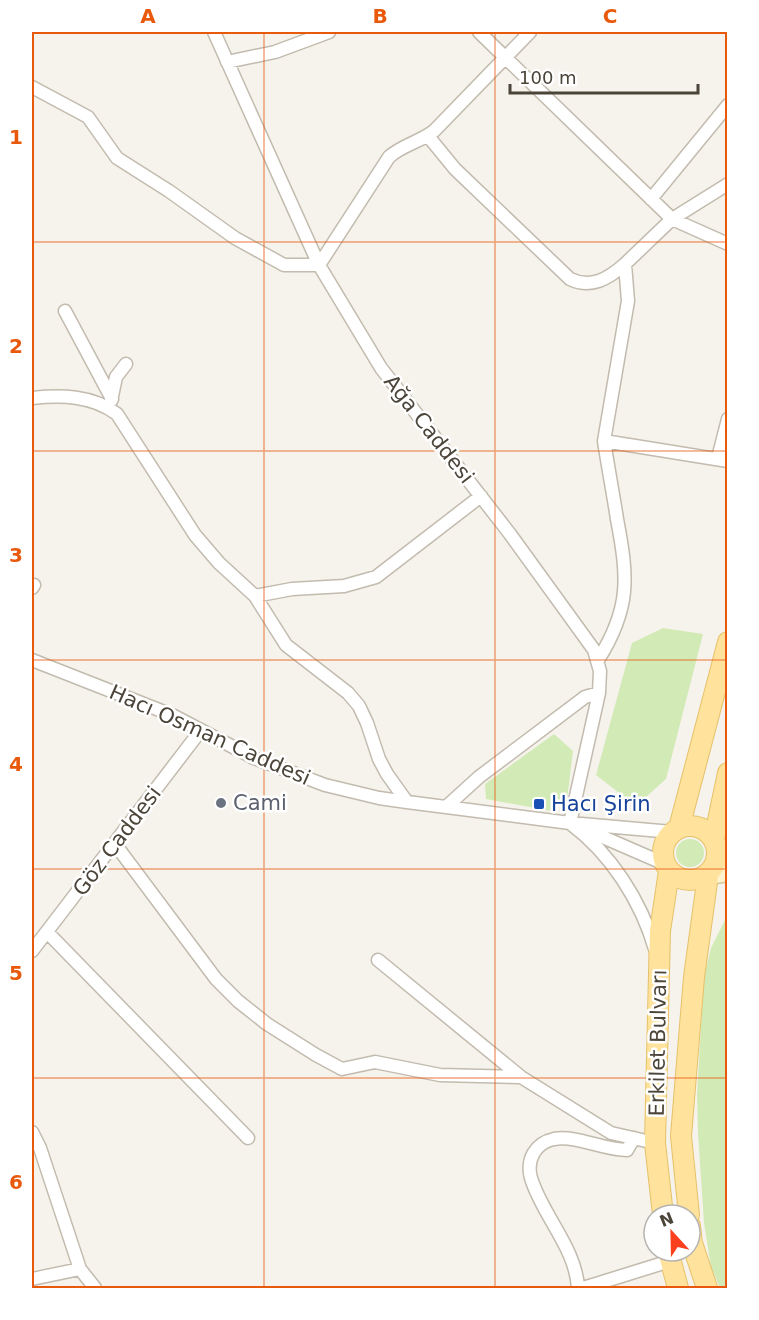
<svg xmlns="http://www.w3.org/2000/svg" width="759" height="1320" font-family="'DejaVu Sans',sans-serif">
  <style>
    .green { fill: #d2eab5 }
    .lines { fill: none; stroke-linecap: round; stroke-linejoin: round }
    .street-casing { stroke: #c2bbae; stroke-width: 15 }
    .secondary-casing { stroke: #d6c79b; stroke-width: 21 }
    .primary-casing { stroke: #e6c16a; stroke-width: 22 }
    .street { stroke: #fff; stroke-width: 12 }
    .secondary { stroke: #fff3cd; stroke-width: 18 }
    .primary { stroke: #ffe39c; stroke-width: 20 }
    .grid { fill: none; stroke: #e8590c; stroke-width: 1.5; stroke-opacity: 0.55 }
    .worship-dot { fill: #6b7280; stroke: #fff; stroke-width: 2 }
    .transit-dot { fill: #1a4fb4; stroke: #fff; stroke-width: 2 }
    .labels { text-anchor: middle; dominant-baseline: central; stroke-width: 5; stroke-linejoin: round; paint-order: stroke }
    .street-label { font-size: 21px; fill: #4b4439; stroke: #fff }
    .worship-label { font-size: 21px; fill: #5b616d; stroke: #fff; text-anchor: start }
    .transit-label { font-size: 21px; fill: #164399; stroke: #fff; text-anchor: start }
    .neatline { fill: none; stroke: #e8590c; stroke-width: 2 }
    .grid-label { font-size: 20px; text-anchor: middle; font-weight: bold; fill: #e8590c }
  </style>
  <rect width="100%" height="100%" fill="#f6f3ec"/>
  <path class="green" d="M663,628L703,634L666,779L636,806L596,775L632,643Z
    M554,734L573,751L567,800L551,811L486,799L485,784Z
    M676 853a14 14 0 1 1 28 0a14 14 0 1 1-28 0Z
    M727,916V1288H720L711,1267L704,1223L698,1133L697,1094L704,976L711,948Z"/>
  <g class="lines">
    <g class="street-casing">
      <path id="street" d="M214,32L319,265L381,368L510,534L594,650L600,671L599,693L570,823
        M479,32L672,219L728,244
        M227,62L275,52L329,32
        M32,87L88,117L117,158L169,191L235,238L284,265H319L389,157C402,145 420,142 434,131L530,32
        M428,136L455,169L570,279C591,289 608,279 625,264
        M728,184L672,219L625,264L628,301L604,441L728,461
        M651,199L728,105
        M65,311L112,399
        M32,398C61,395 92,395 117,414L195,535L219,563L255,596L286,645L348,693L359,706L367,723L379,759L387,774L407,802
        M111,401L116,377L126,364
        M718,458L728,419
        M32,588L34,585
        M255,596L292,589L344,586L376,577L481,496
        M32,660L172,715L254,758L325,785L379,798L407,802L570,823L672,832
        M598,660C631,608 628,577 617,519C613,493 608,467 604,441
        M446,807L479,777L585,697L599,693
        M571,824C611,854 641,901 655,949
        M582,828L665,864
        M115,844L216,979L238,1001L267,1024L316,1055L342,1069L375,1062L440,1075L521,1077L378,960
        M47,932L248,1138
        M32,951L201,730
        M521,1077L611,1133L655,1143
        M32,1132L40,1148L80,1269L95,1288
        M32,1279L80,1269
        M578,1288C576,1248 542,1215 531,1178C526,1160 535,1143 554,1139C578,1135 602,1150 627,1150L634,1138
        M583,1288L670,1261"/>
    </g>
    <g class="secondary-casing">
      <path id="secondary" d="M708,875L728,872"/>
    </g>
    <g class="primary-casing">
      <path id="primary" d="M663 853a27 27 0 1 1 54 0a27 27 0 1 1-54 0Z
        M679,828L728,642
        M714,839L728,773
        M663,1215L655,1143L660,931L669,871
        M689,1215L681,1136L694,977L708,875
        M690,1226L692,1243L707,1288
        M668,1251L678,1288"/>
    </g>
    <use href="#street" class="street"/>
    <use href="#secondary" class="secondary"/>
    <use href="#primary" class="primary"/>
  </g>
  <path class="grid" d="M264,32V1288M495,32V1288M32,242H728M32,451H728M32,660H728M32,869H728M32,1078H728"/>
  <circle class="worship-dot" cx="221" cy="803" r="6"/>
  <rect class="transit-dot" x="533" y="798" width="12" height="12" rx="3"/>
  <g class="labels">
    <g class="street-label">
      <text transform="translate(429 429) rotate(52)">Ağa Caddesi</text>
      <text transform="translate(210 735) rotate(24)">Hacı Osman Caddesi</text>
      <text transform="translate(117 841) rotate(-53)">Göz Caddesi</text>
      <text transform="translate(658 1043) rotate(-89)">Erkilet Bulvarı</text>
    </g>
    <g class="worship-label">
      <text x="233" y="803">Cami</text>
    </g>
    <g class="transit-label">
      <text x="551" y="804">Hacı Şirin</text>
    </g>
  </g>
  <rect width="759" height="1320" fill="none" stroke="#ffffff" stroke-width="66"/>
  <g transform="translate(672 1233) rotate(338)"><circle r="28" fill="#ffffff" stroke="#b7b4b0" stroke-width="1.5"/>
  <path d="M0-4.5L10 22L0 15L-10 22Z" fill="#fc3f1d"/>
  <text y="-9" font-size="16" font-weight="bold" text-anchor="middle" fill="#4b4439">N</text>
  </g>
  <path d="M510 84v9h188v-9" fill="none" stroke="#4b4439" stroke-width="3"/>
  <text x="519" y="84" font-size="18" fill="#4b4439" stroke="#ffffff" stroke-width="4.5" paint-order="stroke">100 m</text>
  <rect x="33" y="33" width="693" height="1254" class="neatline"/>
  <g class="grid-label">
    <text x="148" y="23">A</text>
    <text x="380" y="23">B</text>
    <text x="610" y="23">C</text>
    <text x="16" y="144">1</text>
    <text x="16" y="353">2</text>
    <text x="16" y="562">3</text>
    <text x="16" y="771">4</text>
    <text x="16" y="980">5</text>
    <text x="16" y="1189">6</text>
  </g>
</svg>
